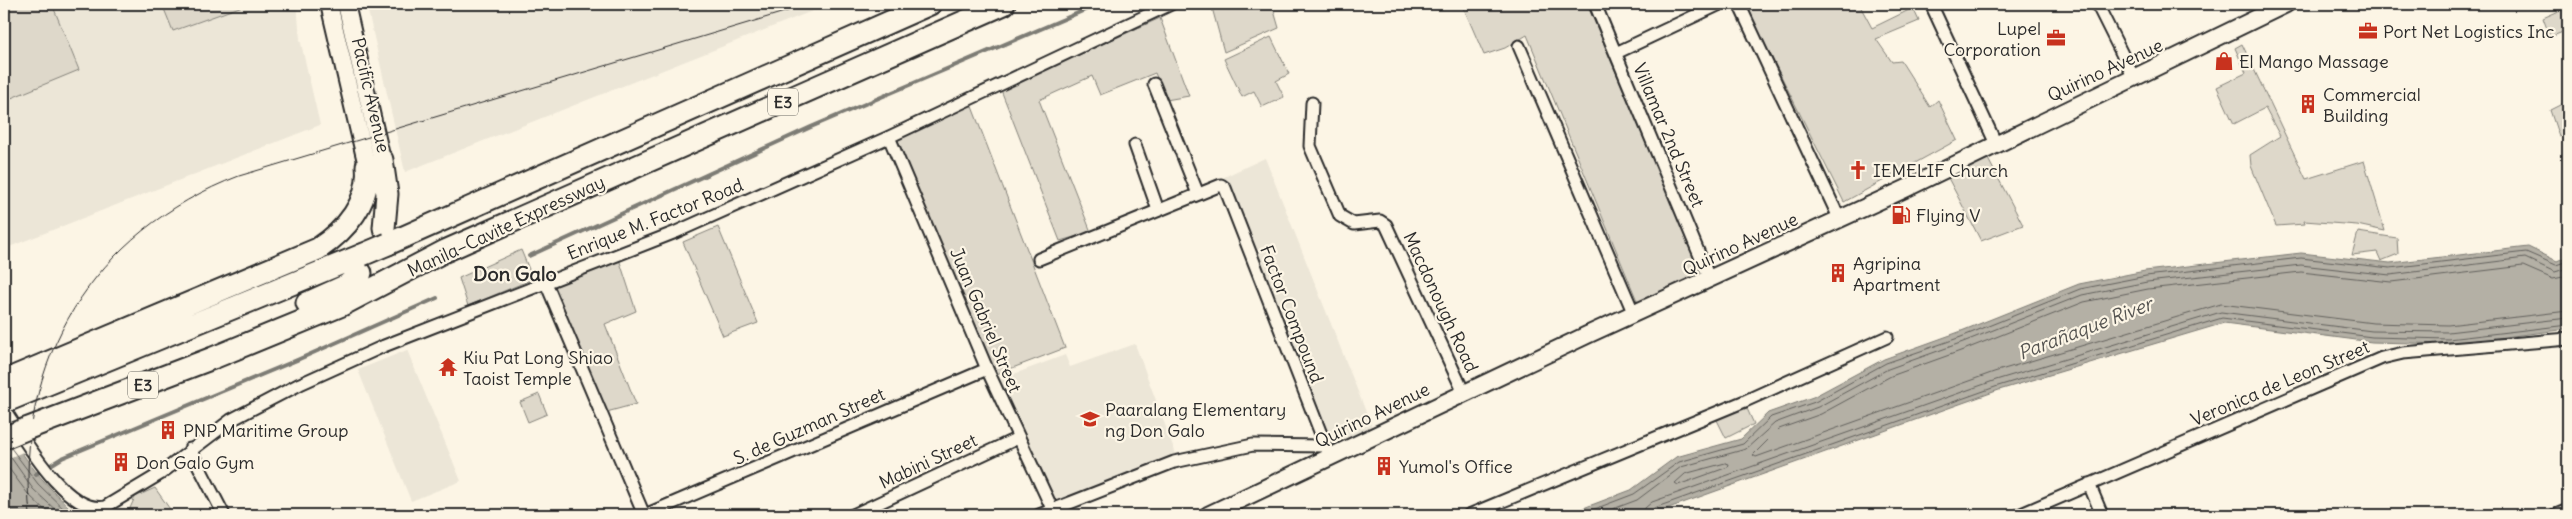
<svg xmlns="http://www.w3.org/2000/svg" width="2572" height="519" font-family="Delius,sans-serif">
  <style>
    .built { fill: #ece6d7 }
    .green { fill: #ded8ca; stroke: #84827a }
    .water { fill: #b4b0a5; stroke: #7d7b74 }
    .pier { fill: #fcf5e5 }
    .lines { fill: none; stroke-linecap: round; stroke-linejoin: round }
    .shore { stroke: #62605c; stroke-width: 1 }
    .stream { stroke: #7d7b74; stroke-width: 4 }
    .street-casing { stroke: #2b2b2b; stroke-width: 15 }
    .secondary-casing { stroke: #2b2b2b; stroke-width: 20 }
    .highway-casing { stroke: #2b2b2b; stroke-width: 25 }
    .street { stroke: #fcf5e5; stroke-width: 11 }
    .secondary { stroke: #fcf5e5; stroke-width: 16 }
    .highway { stroke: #fcf5e5; stroke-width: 21 }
    .tram { stroke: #2b2b2b; stroke-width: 1 }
    .highway-bridge-casing { stroke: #2b2b2b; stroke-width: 25; stroke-linecap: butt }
    .highway-bridge { stroke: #fcf5e5; stroke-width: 21 }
    .labels { text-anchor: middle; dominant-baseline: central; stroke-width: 4.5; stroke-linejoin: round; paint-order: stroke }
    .shield { fill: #fcf5e5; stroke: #6a6863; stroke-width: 1 }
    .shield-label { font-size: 16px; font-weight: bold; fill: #2b2b2b }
    .poi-label { font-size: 18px; fill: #2b2b2b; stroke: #fcf5e5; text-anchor: start }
    .street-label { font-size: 18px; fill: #2b2b2b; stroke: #fcf5e5 }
    .water-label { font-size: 19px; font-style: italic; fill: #545350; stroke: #fcf5e5 }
    .quarter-label { font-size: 20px; font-weight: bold; fill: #2b2b2b; stroke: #fcf5e5 }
  </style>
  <rect width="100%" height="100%" fill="#fcf5e5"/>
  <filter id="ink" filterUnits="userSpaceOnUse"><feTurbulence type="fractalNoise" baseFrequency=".02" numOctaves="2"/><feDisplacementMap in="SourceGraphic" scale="10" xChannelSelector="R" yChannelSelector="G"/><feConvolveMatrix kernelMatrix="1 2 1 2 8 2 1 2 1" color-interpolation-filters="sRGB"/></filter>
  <g filter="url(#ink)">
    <path class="built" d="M52,4H162L173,31L248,4H297L300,39L320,125L4,249V101L79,69Z
      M386,4H830L405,172L368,11Z
      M1265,158L1372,427L1331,446L1224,177Z
      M1135,344L1177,457L1054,501L998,380L1065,355L1070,367Z
      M407,350L461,481L411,501L358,370Z"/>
    <path class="green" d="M4,4H52L79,70L4,101Z
      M162,4H248L173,31Z
      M1211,4H1272L1279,28L1224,52Z
      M1462,4H1587L1701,273L1638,303L1527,35L1505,48L1484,55Z
      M1745,4H1859L1872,28L1913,8L1919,21L1876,39L1892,62L1901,61L1930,107L1938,100L1957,140L1844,202Z
      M2568,7V30L2550,37L2543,18Z
      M1160,18L1189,96L1166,100L1155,73L1100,95L1092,76L1039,100L1091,232L1060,241L1001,90Z
      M1271,37L1289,74L1276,81L1284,97L1262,107L1254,91L1242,97L1224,59Z
      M2242,44L2306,179L2364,161L2385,231L2357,225L2304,221L2305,224L2276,226L2251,166L2250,155L2280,136L2265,108L2234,124L2217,87L2246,73L2235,48Z
      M2568,101V133L2559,137L2550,110Z
      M971,104L1065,348L994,375L896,139Z
      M1988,159L2023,225L1981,241L1947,176Z
      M718,227L758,323L723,336L683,242Z
      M2358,232L2397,238L2398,254L2381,261L2377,252L2352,255Z
      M521,250L533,279L468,306L459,278Z
      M619,259L636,311L605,324L636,404L603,413L551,286Z
      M539,394L547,414L528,422L520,402Z
      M1744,402L1754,424L1726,438L1715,416Z
      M155,488L174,515H127L135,497Z"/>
    <path class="water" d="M2528,247L2557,261L2568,256V329L2449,344L2372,342L2224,323L1999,390L1649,515H1565L1631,490L1676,457L1741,439L1768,413L1813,397L1884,359L1959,332L2079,284L2145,271L2301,253L2390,263Z
      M4,421C23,461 46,485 77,515H4Z"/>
    <path class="pier" d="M4,418L23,452L4,460Z"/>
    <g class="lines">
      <path class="shore" d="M2568,276L2553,279L2523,266L2391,282L2301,272L2148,289L2084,302L1966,349L1891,376L1821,414L1779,429L1753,455L1756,457L1994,372L2221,304L2373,323L2448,325L2568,311
        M11,448L38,484L70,515
        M5,449L33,489L61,515
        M4,462L28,494L50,515
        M1726,463L1729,464L1728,467L1678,485L1675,483L1685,474Z
        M1579,515L1634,494L1679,462L1743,444L1771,417L1815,402L1886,363L1961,337L2080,289L2146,276L2301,258L2390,268L2526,252L2556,265L2568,261
        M1597,515L1637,500L1681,467L1746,449L1775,423L1818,407L1888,369L1963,342L2082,295L2147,282L2301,265L2390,275L2525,258L2555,272L2568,268
        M1644,515L1645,508L1652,502L1996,380L2221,312L2372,331L2448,332L2568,318
        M1650,515L1654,508L1998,386L2222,318L2372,337L2448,339L2568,325"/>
      <path class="stream" d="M529,256L811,127L1099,4
        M36,474L62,458L297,360L437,298"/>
      <g class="street-casing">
        <path id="street" d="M1595,4L1710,280
          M1739,4L1840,220
          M1931,4L1996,144
          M2097,4L2134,78
          M1519,46L1634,314
          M1616,53L1720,4
          M1154,84L1198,194
          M1312,103L1310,146L1340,216L1354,224L1380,221L1386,225L1464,393
          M889,137L987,369L1055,515
          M1135,145L1158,210
          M1039,259L1221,185L1225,188L1330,457
          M546,283L644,515
          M4,409C23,437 66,515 105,507L160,474L231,420L300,384L384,346L676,232L889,137L1171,4
          M190,449L224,515
          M2089,484L2102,515
          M645,515L987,369
          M853,515L1018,438
          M1039,515L1174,462L1253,445L1325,446
          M1469,515L1745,401L1887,337
          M2019,515L2382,358L2403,353L2568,339
          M2556,515L2568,510"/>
      </g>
      <g class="secondary-casing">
        <path id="secondary" d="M329,4L367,166
          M346,4L382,160
          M1208,515L1587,335L1905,189L2286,4"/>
      </g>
      <g class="highway-casing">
        <path id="highway" d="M382,160L387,194L384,228
          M388,244L930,4
          M307,303L347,285L361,273
          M4,381L318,249C345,231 371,202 367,166
          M4,402L362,255
          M26,429L213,358L342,305L445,251L1004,4"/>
      </g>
      <use href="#street" class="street"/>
      <use href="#secondary" class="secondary"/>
      <use href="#highway" class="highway"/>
      <path class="tram" d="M30,515C14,361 94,231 239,176L811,4"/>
      <g class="highway-bridge-casing">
        <path id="highway-bridge" d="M362,255L388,244
          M4,438L26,429"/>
      </g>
      <use href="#highway-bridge" class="highway-bridge"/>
    </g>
  </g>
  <defs>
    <g id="office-bare" transform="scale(1.5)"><path d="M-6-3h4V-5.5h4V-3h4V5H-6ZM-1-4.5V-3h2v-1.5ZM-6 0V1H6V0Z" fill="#c8321e" stroke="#fcf5e5" stroke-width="2.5" paint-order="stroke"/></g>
    <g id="shop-bare" transform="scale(1.5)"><path d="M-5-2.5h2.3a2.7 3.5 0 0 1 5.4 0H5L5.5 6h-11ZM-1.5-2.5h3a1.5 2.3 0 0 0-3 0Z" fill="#c8321e" stroke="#fcf5e5" stroke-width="2.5" paint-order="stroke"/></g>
    <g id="building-bare" transform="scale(1.5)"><path d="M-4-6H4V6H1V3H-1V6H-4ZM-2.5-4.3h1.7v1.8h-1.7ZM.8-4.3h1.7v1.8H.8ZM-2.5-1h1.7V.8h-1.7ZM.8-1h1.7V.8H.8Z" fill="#c8321e" stroke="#fcf5e5" stroke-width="2.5" paint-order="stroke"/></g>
    <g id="church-bare" transform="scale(1.5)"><path d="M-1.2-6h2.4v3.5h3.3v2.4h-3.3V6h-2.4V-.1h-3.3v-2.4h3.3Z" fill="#c8321e" stroke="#fcf5e5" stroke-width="2.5" paint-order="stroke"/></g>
    <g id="fuel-bare" transform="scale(1.5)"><path d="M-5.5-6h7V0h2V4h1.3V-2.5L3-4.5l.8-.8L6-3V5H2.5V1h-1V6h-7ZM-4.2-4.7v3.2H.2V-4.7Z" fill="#c8321e" stroke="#fcf5e5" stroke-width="2.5" paint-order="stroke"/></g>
    <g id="temple-bare" transform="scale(1.5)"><path d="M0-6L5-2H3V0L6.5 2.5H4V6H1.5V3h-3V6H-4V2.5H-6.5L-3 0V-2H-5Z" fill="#c8321e" stroke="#fcf5e5" stroke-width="2.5" paint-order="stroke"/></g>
    <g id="school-bare" transform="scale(1.5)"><path d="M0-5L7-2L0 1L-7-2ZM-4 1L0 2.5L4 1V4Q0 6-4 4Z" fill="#c8321e" stroke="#fcf5e5" stroke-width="2.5" paint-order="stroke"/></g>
  </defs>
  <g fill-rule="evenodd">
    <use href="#office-bare" x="2368" y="31"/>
    <use href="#office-bare" x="2056" y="38"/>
    <use href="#shop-bare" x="2224" y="61"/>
    <use href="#building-bare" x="2308" y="104"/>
    <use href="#church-bare" x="1858" y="170"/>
    <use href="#fuel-bare" x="1901" y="215"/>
    <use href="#building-bare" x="1838" y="273"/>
    <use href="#temple-bare" x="448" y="367"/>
    <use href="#school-bare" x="1090" y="419"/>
    <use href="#building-bare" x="168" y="430"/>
    <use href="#building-bare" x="121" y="462"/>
    <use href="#building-bare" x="1384" y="466"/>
  </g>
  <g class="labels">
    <g class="shield">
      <rect x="768" y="88.5" width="30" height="27" rx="4"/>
      <rect x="128" y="371.5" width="30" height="27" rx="4"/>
    </g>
    <g class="shield-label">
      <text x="783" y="102">E3</text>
      <text x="143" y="385">E3</text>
    </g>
    <g class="poi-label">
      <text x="2041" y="28" text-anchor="end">Lupel<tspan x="2041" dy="21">Corporation</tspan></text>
      <text x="2383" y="31">Port Net Logistics Inc</text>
      <text x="2239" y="61">El Mango Massage</text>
      <text x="2323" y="94">Commercial<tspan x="2323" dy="21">Building</tspan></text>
      <text x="1873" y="170">IEMELIF Church</text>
      <text x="1916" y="215">Flying V</text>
      <text x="1853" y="263">Agripina<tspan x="1853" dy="21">Apartment</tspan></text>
      <text x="463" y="357">Kiu Pat Long Shiao<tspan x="463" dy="21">Taoist Temple</tspan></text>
      <text x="1105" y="409">Paaralang Elementary<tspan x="1105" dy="21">ng Don Galo</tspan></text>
      <text x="183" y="430">PNP Maritime Group</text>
      <text x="136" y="462">Don Galo Gym</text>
      <text x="1399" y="466">Yumol's Office</text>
    </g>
    <g class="street-label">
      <text transform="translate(2105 70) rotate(-25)">Quirino Avenue</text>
      <text transform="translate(371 95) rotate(77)">Pacific Avenue</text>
      <text transform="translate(1669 135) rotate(67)">Villamar 2nd Street</text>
      <text transform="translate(655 219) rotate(-22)">Enrique M. Factor Road</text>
      <text transform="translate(506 226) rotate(-25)">Manila–Cavite Expressway</text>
      <text transform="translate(1740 244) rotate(-25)">Quirino Avenue</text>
      <text transform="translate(1441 302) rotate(65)">Macdonough Road</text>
      <text transform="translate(1292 314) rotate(69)">Factor Compound</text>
      <text transform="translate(986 320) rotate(67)">Juan Gabriel Street</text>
      <text transform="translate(2280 383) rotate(-23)">Veronica de Leon Street</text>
      <text transform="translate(1372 415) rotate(-26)">Quirino Avenue</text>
      <text transform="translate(809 426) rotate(-24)">S. de Guzman Street</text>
      <text transform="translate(928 461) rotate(-25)">Mabini Street</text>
    </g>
    <g class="water-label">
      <text transform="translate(2085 328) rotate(-21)">Parañaque River</text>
    </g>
    <g class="quarter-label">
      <text x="515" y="273">Don Galo</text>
    </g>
  </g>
  <rect width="2572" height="519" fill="none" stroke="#fcf5e5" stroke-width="20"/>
  <rect x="10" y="10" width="2552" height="499" fill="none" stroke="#2b2b2b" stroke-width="2" filter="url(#ink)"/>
</svg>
